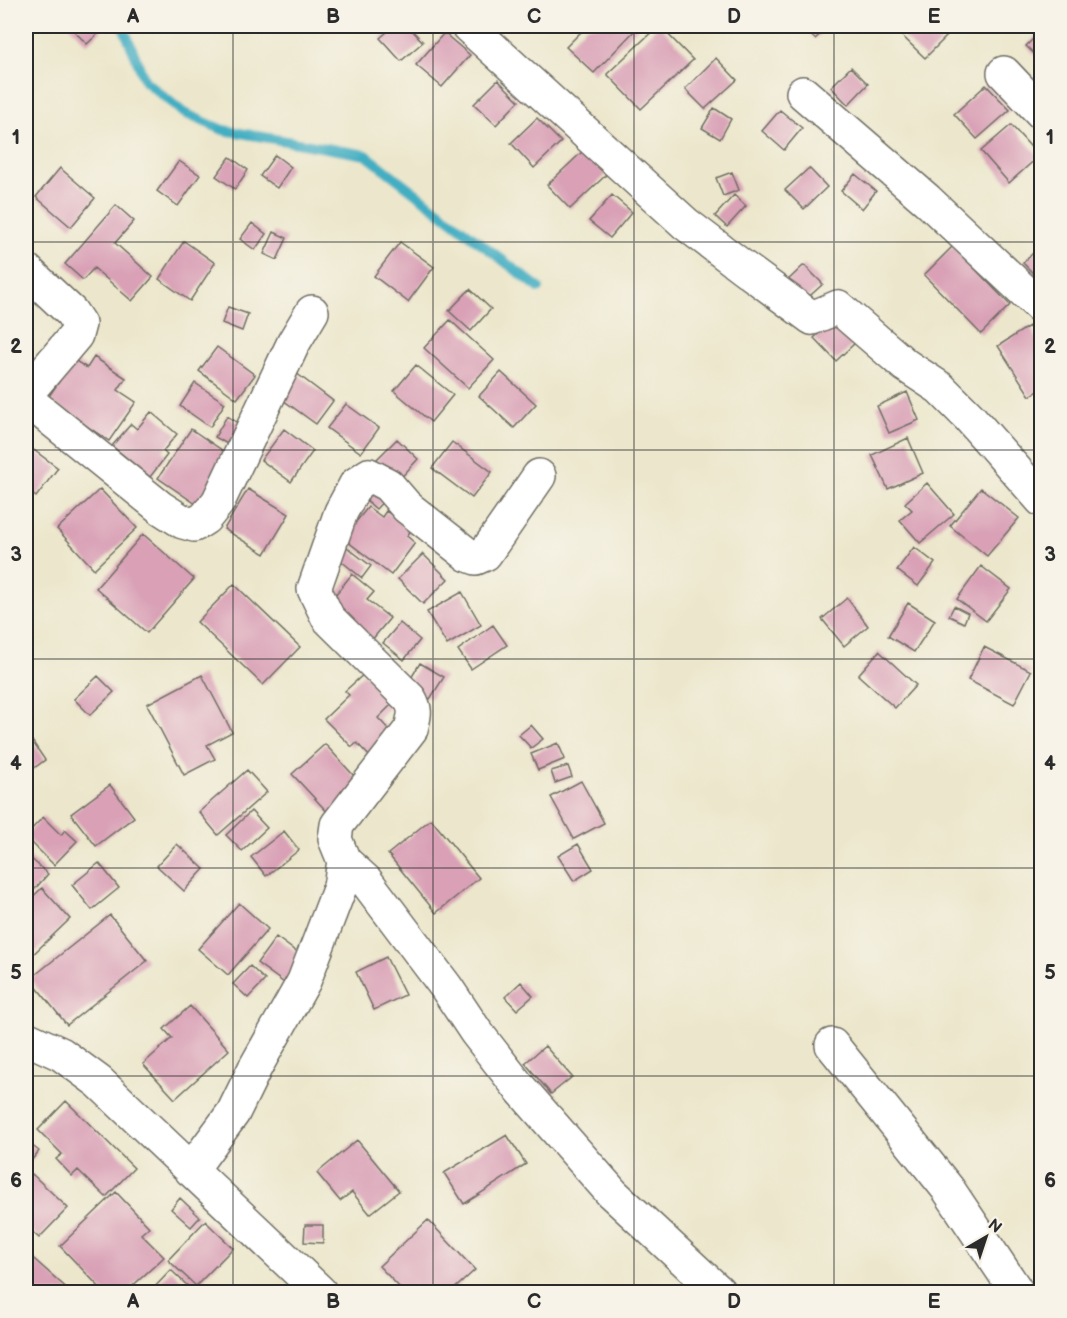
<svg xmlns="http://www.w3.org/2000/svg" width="1067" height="1318" font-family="'Balsamiq Sans',sans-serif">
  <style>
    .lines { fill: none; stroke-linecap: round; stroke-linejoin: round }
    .stream { stroke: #43aec2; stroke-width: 10 }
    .building { fill: #d9a0b6 }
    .minor-casing { stroke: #6f6d63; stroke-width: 36 }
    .minor { stroke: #fff; stroke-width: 33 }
    .grid { fill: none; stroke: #2b2b2b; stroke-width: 1.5; stroke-opacity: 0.55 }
    .neatline { fill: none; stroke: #2b2b2b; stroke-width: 2 }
    .grid-label { font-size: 20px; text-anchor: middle; font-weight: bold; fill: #2b2b2b }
  </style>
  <rect width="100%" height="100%" fill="#f7f3e8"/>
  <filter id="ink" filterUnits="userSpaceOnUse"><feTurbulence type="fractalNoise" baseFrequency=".0167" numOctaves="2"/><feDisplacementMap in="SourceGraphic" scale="12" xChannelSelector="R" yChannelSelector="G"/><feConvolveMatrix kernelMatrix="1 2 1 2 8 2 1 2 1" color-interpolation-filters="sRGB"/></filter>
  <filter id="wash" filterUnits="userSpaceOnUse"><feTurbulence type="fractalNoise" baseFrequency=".008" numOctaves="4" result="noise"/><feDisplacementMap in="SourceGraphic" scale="24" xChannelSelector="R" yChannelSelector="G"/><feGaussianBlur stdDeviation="1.35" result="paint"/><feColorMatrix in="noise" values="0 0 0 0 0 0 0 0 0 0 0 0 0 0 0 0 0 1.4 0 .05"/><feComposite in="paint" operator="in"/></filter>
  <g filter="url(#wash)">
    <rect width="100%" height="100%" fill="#ece7cc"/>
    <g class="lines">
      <path class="stream" d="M123,26L145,81L184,113L223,130L366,155L539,288"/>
    </g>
    <g id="blocks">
      <path class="building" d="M69,26H97L102,30L87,44Z
        M394,26H408L423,42L401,61L380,38Z
        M587,26H639L594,73L566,47Z
        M658,26H660L693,60L641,109L607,74Z
        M802,26H829L815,39Z
        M897,26H947L952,31L925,58L894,28Z
        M1042,30V61L1026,46Z
        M444,33L470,55L442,87L416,65Z
        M716,58L737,80L705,109L685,89Z
        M851,67L868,84L848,105L831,87Z
        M498,80L519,101L496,125L474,104Z
        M986,85L1010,110L977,139L954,114Z
        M714,108L731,119L720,139L702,128Z
        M780,110L802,128L784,150L762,131Z
        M537,118L561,142L534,168L511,143Z
        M1011,125L1039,156L1009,183L981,151Z
        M583,151L606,175L570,209L547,185Z
        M275,155L291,167L277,188L260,176Z
        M230,157L248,170L235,189L216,176Z
        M179,161L200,175L178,206L157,191Z
        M60,168L95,198L71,227L36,197Z
        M809,168L827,187L804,209L785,190Z
        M732,172L739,190L723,196L716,178Z
        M855,174L876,191L862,209L841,191Z
        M612,195L632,212L610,238L589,221Z
        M734,195L746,206L727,227L715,216Z
        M116,205L134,221L115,243L153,277L132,301L94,268L83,280L65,264Z
        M252,223L266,234L255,250L240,239Z
        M274,232L287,238L277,260L264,254Z
        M184,241L215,263L190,301L159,279Z
        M400,242L434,267L408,302L374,276Z
        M953,246L1010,305L981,334L924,275Z
        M1038,248L1042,252V271L1036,276L1023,263Z
        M804,265L823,284L802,303L784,284Z
        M470,289L491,309L471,331L449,311Z
        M228,307L248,314L242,331L222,323Z
        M834,319L856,342L836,361L814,338Z
        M450,320L494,360L468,388L424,348Z
        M1029,326L1042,346V389L1030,396L998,346Z
        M217,347L255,375L237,399L199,371Z
        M94,357L126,378L118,390L136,402L109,441L47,399L74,360L87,368Z
        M416,365L453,395L431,422L394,391Z
        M501,372L536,404L514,428L479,396Z
        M296,373L333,401L316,424L283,400L289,392L284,388Z
        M195,383L225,403L210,427L180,406Z
        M907,392L919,420L889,433L877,406Z
        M346,404L379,428L361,453L327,428Z
        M151,412L177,434L163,451L167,455L150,477L112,446L131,424L137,429Z
        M227,416L241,425L229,445L215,437Z
        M191,429L229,455L196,504L158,478Z
        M284,429L313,451L291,482L261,460Z
        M908,438L923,473L888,489L872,455Z
        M397,439L418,459L398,481L376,460Z
        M452,442L492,472L472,498L432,468Z
        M27,445L58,468L36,497L26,489V447Z
        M371,481L388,496L376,509L360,495Z
        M927,483L954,514L920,543L900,520L912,510L905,503Z
        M981,488L1019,518L987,556L950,526Z
        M100,489L137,528L94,569L57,529Z
        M248,489L289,514L265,554L224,529Z
        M368,507L382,517L386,511L411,530L407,536L415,543L391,575L343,538Z
        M143,534L194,579L147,633L96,588Z
        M344,545L371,566L362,578L335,556Z
        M914,547L935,563L918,586L897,570Z
        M423,554L448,579L423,604L398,579Z
        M981,566L1011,589L986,621L957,599Z
        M352,574L374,592L367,600L390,618L371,641L327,605Z
        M234,584L300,647L263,685L197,622Z
        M462,592L481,625L447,645L427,612Z
        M847,598L868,626L844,646L822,619Z
        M908,603L935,620L914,652L888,636Z
        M954,606L968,613L964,623L949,616Z
        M400,623L420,640L404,660L383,643Z
        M493,625L507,645L471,669L458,650Z
        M984,647L1031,671L1014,704L968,680Z
        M879,651L916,685L895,708L858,675Z
        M420,663L444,677L430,699L407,685Z
        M365,673L393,703L378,718L396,737L372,759L357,743L352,747L324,719L349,695L345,691Z
        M202,675L232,732L207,745L215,759L184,775L147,704Z
        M98,676L114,692L90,715L74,699Z
        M531,725L543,739L531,748L519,735Z
        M26,732L45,760L26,774Z
        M558,743L565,759L538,770L531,754Z
        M325,744L365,788L332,817L292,774Z
        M568,766L572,777L555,783L551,771Z
        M247,770L267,792L218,835L199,812Z
        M581,781L604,823L574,839L551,797Z
        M110,785L134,817L96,846L71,814Z
        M251,811L267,828L242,851L226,835Z
        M43,817L61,835L65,830L77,841L54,865L26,837V835Z
        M431,819L479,878L436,913L388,854Z
        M284,831L299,850L266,876L251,857Z
        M177,844L204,869L184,891L157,866Z
        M578,844L593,869L574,881L558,856Z
        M26,854L48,874L26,899Z
        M99,863L119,888L92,910L72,885Z
        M42,888L70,919L26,961V903Z
        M239,903L268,929L228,975L198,949Z
        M110,915L147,961L67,1025L30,979Z
        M276,937L306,959L287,985L257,963Z
        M386,957L405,995L374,1010L356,972Z
        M250,966L265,980L248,998L233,984Z
        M521,982L533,996L517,1010L505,997Z
        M190,1006L229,1050L175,1099L143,1064L172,1038L164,1029Z
        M545,1046L572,1077L551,1094L525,1063Z
        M66,1101L134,1168L106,1197L78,1170L72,1176L56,1159L62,1154L38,1130Z
        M507,1135L526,1164L464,1204L444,1173Z
        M357,1140L399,1191L370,1214L352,1192L340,1201L317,1173Z
        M26,1141L39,1151L26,1167Z
        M32,1174L68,1208L39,1238L26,1226V1181Z
        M116,1192L149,1227L141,1234L164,1257L126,1292H104L60,1246Z
        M180,1198L200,1217L191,1227L171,1209Z
        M428,1220L475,1270L451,1292H404L379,1266Z
        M205,1221L233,1248L196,1286L168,1260Z
        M305,1225H323V1243L304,1242Z
        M26,1252L71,1292H26Z
        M171,1270L194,1292H150Z"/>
    </g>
  </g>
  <g filter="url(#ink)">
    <use href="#blocks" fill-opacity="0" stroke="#6f6d63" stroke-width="1.5"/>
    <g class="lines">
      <g class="minor-casing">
        <path id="minor" d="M468,26L686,224L744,268L812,318L838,307L905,365L940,388L969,417L1042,500
          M1004,73L1042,113
          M803,93L927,200L1042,308
          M26,270L71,312L79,324L76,335L26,394
          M26,399L161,508L183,522L194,525L205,518L218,502L294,342L312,312
          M344,861L366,881L446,987L476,1032L518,1086L612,1193L719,1292
          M26,1038L61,1054L99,1082L320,1292
          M832,1045L948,1189L1017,1292
          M191,1170L233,1113L255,1068L304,981L340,887L344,861L335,839L337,825L411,729C414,716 417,711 410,699L328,618L314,589L341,512L356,484L369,475L388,485L407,507L468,555L476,558L485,554L539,476"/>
      </g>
      <use href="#minor" class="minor"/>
    </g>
  </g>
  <path class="grid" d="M233,26V1292M433,26V1292M634,26V1292M834,26V1292M26,242H1042M26,450H1042M26,659H1042M26,868H1042M26,1076H1042"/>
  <rect width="1067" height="1318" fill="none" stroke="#f7f3e8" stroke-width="66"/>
  <g transform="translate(986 1237) rotate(39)" stroke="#f7f3e8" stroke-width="4.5" paint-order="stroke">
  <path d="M0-4.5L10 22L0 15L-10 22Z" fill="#2b2b2b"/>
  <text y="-9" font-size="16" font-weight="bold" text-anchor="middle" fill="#2b2b2b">N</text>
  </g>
  <rect x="33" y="33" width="1001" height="1252" class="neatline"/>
  <g class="grid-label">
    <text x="133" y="23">A</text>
    <text x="333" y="23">B</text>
    <text x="534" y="23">C</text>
    <text x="734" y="23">D</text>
    <text x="934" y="23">E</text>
    <text x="16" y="144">1</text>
    <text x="1050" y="144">1</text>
    <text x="16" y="353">2</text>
    <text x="1050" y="353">2</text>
    <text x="16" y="561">3</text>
    <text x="1050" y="561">3</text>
    <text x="16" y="770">4</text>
    <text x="1050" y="770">4</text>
    <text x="16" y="979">5</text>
    <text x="1050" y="979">5</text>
    <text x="16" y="1187">6</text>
    <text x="1050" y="1187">6</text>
    <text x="133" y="1308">A</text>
    <text x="333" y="1308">B</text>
    <text x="534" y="1308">C</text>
    <text x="734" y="1308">D</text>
    <text x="934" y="1308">E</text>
  </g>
</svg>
